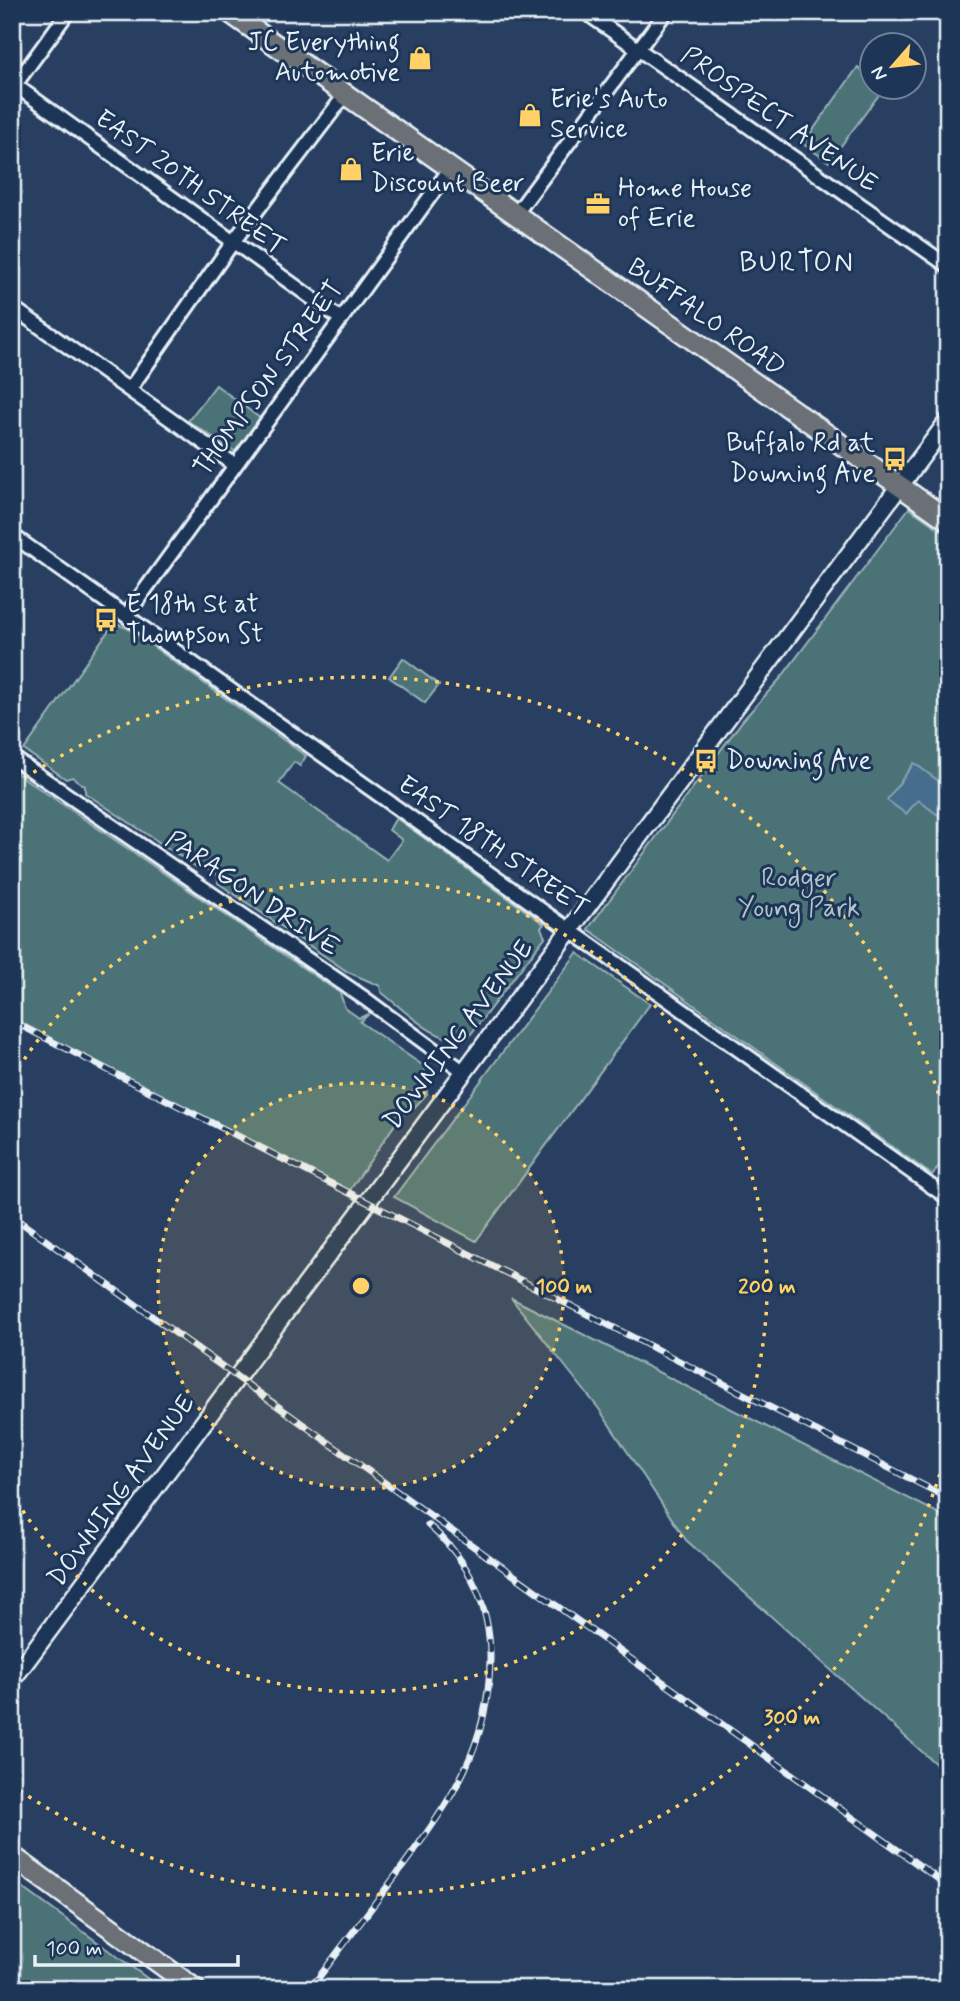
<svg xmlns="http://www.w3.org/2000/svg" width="960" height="2001" font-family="Mynerve,sans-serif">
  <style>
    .green { fill: #4b7276; stroke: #9ab2b7; stroke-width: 2 }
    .water { fill: #446e8c; stroke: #86a2b7; stroke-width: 2 }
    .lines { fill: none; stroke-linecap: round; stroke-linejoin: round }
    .minor-casing { stroke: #e8f1f8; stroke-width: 18 }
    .tertiary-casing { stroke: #e8f1f8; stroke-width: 21 }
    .primary-casing { stroke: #e8f1f8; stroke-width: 24 }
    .minor { stroke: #1d3557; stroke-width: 12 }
    .tertiary { stroke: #1d3557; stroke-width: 16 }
    .primary { stroke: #6a7074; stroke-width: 19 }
    .rail-casing { stroke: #e8f1f8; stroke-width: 7 }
    .rail { stroke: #1d3557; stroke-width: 4.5; stroke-dasharray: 13; stroke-linecap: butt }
    .ring { fill: none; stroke: #ffd166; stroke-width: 3.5; stroke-dasharray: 3.5 7 }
    .labels { text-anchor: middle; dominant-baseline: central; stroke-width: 6; stroke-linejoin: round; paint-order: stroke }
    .poi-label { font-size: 26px; fill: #e8f1f8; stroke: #1d3557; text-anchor: start }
    .street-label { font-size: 26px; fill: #e8f1f8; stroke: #1d3557 }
    .park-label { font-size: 26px; fill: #b1c5ca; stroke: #1d3557 }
    .neighbourhood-label { font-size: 28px; letter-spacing: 2px; fill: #e8f1f8; stroke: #1d3557 }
    .centre { fill: #ffd166; stroke: #1d3557; stroke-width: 3.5 }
    .ring-label { font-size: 21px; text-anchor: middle; font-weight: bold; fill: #ffd166; stroke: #1d3557; stroke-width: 6; stroke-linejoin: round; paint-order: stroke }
  </style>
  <rect width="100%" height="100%" fill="#283f62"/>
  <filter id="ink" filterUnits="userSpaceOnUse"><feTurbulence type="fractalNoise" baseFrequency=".0143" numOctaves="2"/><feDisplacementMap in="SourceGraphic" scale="14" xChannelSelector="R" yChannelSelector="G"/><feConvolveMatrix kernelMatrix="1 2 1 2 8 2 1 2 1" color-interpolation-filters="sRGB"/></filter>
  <g filter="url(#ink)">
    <path class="green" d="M858,67L872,78V88H884L829,162L803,144Z
      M216,385L261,419L236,452L188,421Z
      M909,508L948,535V1154L932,1175L588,929L743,720L780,679Z
      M114,623L127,628L306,756L300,766L294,762L279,783L387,860L402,840L389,830L396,818L544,924L541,928L545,937L467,1039C436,1045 405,1010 381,992L380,986L348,972L218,883V876L202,866L198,868L85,793V786L72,777L66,779L24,750Z
      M403,658L439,685L425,703L389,677Z
      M12,770L340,993L345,1008L359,1018L369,1014L360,1022L425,1067L427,1094L409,1113L402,1114L348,1193L12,1021Z
      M577,953L650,1004L476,1241L394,1197Z
      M511,1298L948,1518V1775L686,1540L599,1409Z
      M12,1880L162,1989H12Z"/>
    <path class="water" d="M914,763L940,782L948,771V803L938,815L918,800L906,814L887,800Z"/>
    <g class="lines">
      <g class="minor-casing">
        <path id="minor" d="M585,12L948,266
          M12,83L341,319
          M12,89L68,12
          M515,215L666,12
          M12,307L235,465
          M129,390L233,242L345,95
          M12,535L948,1198
          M126,616L450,169
          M12,757L364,998L463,1071"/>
      </g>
      <g class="tertiary-casing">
        <path id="tertiary" d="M12,1680L948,421"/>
      </g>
      <g class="primary-casing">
        <path id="primary" d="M229,12L948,520
          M12,1856L195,1989"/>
      </g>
      <use href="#minor" class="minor"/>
      <use href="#tertiary" class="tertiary"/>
      <use href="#primary" class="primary"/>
      <g class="rail-casing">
        <path id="rail" d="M12,1021L948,1498
          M12,1216L948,1886
          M310,1989C341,1948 372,1907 403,1866C452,1799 489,1746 490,1660C491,1607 469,1559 428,1525"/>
      </g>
      <use href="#rail" class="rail"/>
    </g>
  </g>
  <circle cx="361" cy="1286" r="203" fill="#ffd166" fill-opacity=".12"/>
  <g class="ring">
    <circle cx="361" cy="1286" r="203"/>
    <path d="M13 1077A406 406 0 1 1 13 1495"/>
    <path d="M946 1454A609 609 0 0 1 16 1788M16 784A609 609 0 0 1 946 1118"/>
  </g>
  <defs>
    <g id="shop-bare" transform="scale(1.89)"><path d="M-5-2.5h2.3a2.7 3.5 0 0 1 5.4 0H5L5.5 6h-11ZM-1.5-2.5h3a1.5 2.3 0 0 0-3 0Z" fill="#ffd166" stroke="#1d3557" stroke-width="2.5" paint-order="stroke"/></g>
    <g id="office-bare" transform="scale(1.89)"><path d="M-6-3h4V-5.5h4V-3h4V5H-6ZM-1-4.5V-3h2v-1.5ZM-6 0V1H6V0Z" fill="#ffd166" stroke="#1d3557" stroke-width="2.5" paint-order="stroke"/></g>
    <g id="bus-bare" transform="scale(1.89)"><path d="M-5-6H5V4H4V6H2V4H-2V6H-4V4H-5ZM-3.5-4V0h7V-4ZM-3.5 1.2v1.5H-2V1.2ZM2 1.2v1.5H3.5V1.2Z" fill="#ffd166" stroke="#1d3557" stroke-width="2.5" paint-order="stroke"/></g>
  </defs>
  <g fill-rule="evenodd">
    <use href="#shop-bare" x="420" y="58"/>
    <use href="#shop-bare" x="530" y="115"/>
    <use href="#shop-bare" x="351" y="169"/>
    <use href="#office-bare" x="598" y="204"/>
    <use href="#bus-bare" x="895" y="459"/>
    <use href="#bus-bare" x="106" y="620"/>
    <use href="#bus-bare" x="706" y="761"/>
  </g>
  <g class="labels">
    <g class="poi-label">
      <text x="400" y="43" text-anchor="end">JC Everything<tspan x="400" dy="30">Automotive</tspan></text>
      <text x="550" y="100">Erie's Auto<tspan x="550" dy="30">Service</tspan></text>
      <text x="371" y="154">Erie<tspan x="371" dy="30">Discount Beer</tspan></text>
      <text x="618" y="189">Home House<tspan x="618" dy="30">of Erie</tspan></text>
      <text x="875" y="444" text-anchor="end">Buffalo Rd at<tspan x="875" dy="30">Downing Ave</tspan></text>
      <text x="126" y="605">E 18th St at<tspan x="126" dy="30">Thompson St</tspan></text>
      <text x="726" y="761">Downing Ave</text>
    </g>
    <g class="street-label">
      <text transform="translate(779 120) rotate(35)">PROSPECT AVENUE</text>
      <text transform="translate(190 183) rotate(36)">EAST 20TH STREET</text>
      <text transform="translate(706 318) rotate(35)">BUFFALO ROAD</text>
      <text transform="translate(269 379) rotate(-54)">THOMPSON STREET</text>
      <text transform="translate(493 847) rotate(35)">EAST 18TH STREET</text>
      <text transform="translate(252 894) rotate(34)">PARAGON DRIVE</text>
      <text transform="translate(459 1035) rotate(-53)">DOWNING AVENUE</text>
      <text transform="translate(122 1491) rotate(-54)">DOWNING AVENUE</text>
    </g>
    <g class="park-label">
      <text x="799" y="879">Rodger<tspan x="799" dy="30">Young Park</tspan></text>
    </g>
    <g class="neighbourhood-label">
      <text x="797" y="263">BURTON</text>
    </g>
  </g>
  <circle cx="361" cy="1286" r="10" class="centre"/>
  <g class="ring-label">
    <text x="564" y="1293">100 m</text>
    <text x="767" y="1293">200 m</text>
    <text x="792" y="1724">300 m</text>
  </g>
  <rect width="960" height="2001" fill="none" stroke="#1d3557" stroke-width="42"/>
  <rect x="21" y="21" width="918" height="1959" fill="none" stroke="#e8f1f8" stroke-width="2.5" filter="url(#ink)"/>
  <g transform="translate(893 66) rotate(242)"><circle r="33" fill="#1d3557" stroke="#6e8097" stroke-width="2"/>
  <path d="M0-5L12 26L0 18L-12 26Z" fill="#ffd166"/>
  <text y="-10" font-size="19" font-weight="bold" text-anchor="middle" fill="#e8f1f8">N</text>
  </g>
  <path d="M35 1955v10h203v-10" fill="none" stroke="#e8f1f8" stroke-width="3.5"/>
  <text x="46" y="1955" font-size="21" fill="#e8f1f8" stroke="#1d3557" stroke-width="5" paint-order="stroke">100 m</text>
</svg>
